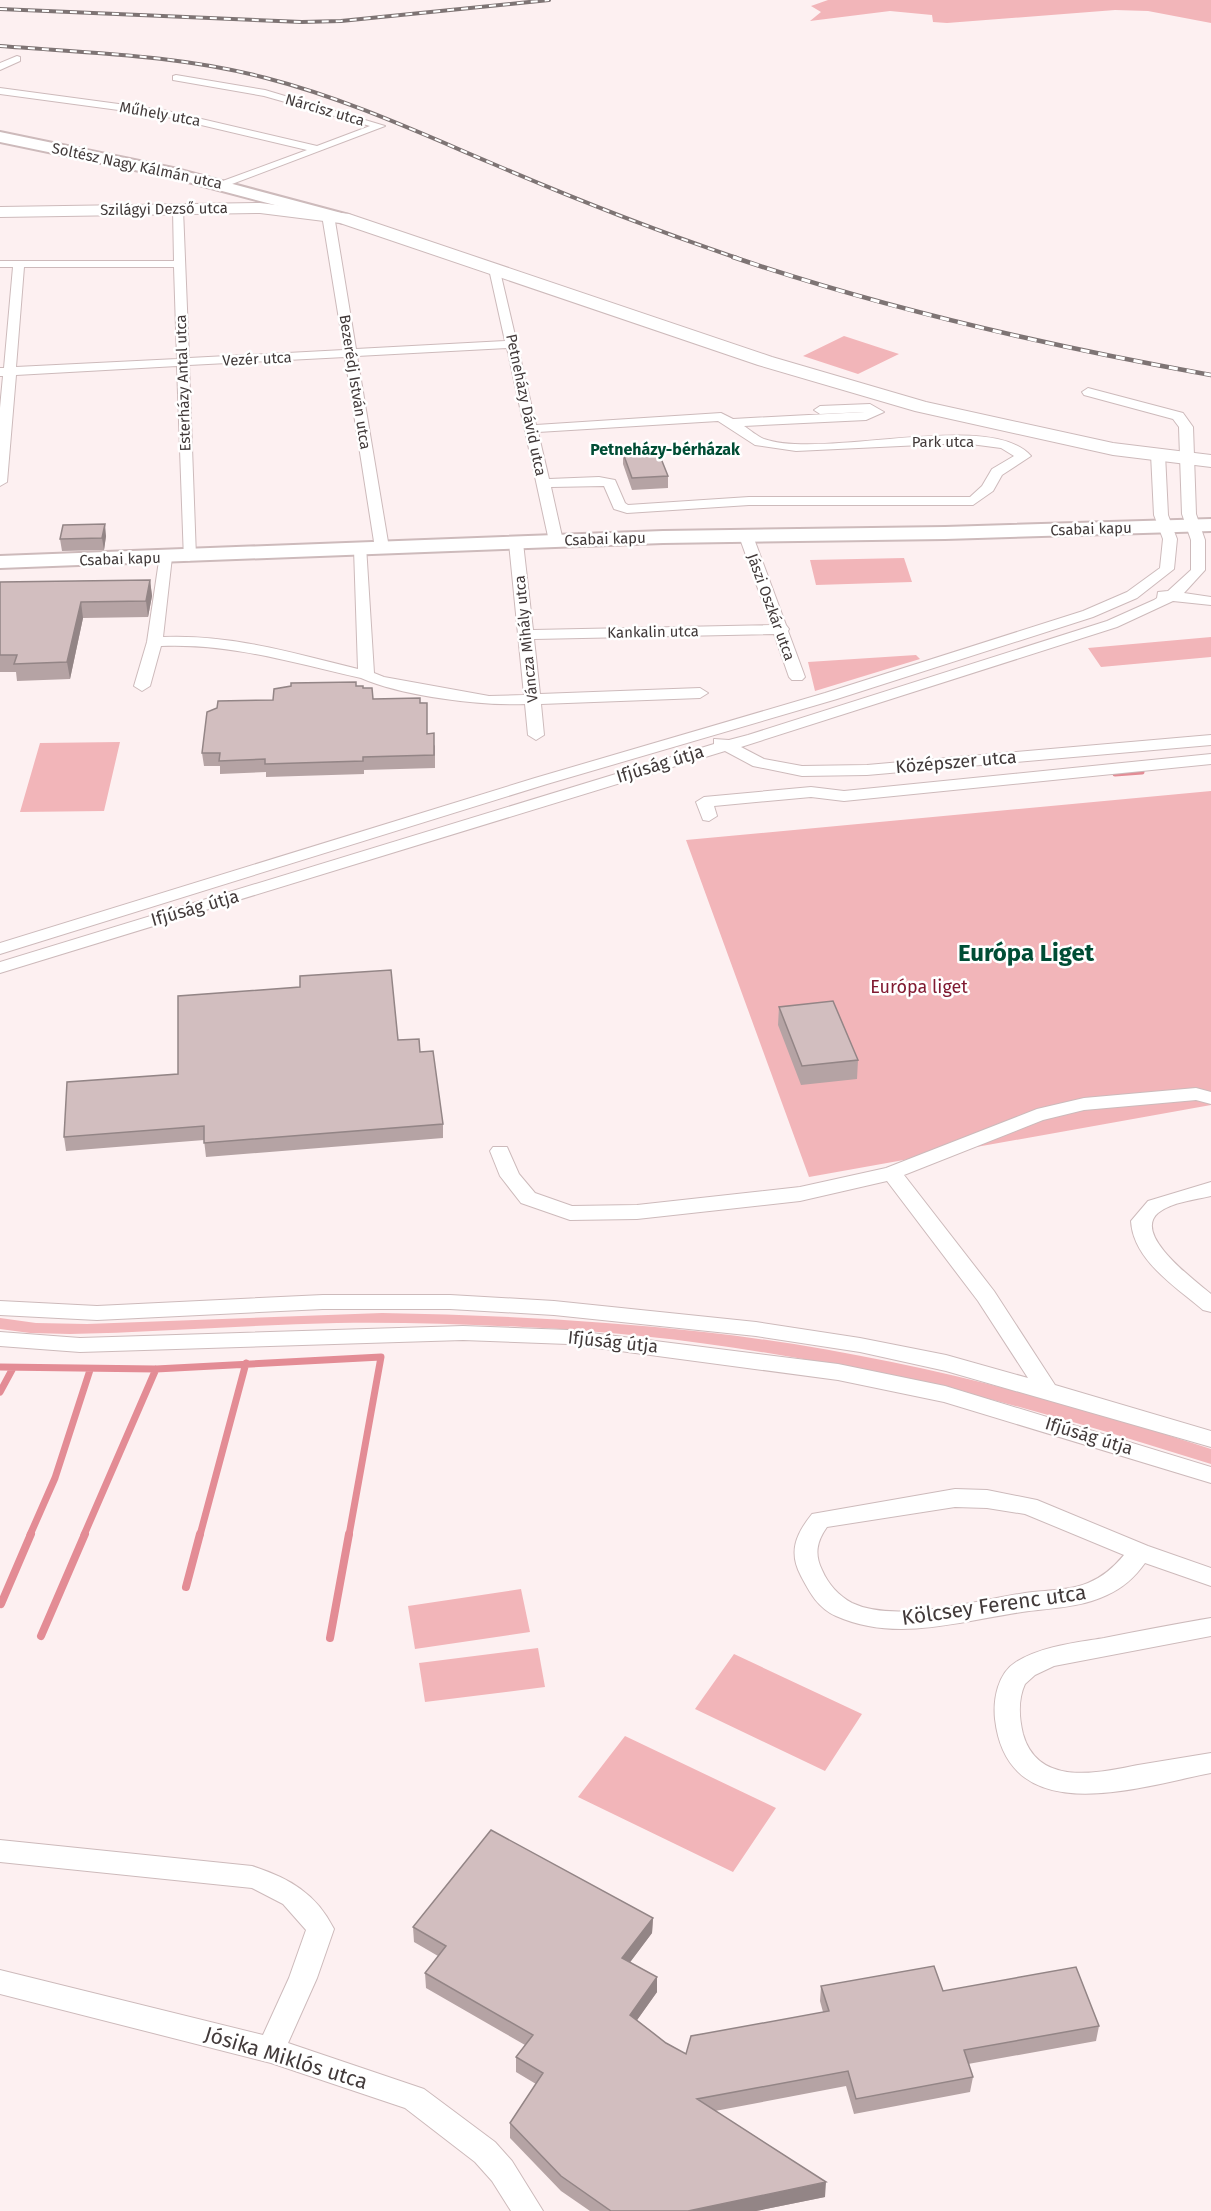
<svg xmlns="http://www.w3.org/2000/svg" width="1211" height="2211" font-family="'Fira Sans',sans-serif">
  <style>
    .green { fill: #f2b5b9 }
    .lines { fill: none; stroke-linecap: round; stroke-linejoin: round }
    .stream-far2 { stroke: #e38c95; stroke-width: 5 }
    .stream-far1 { stroke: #e38c95; stroke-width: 7 }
    .stream { stroke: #e38c95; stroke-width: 8 }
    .street-casing { stroke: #cdbabb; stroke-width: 2 }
    .secondary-casing { stroke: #cdbabb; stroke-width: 4 }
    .primary-casing { stroke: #cdbabb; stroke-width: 2 }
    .street { fill: #fff; fill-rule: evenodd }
    .secondary { fill: #fff; fill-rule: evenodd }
    .primary { fill: #fff; fill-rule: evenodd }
    .rail-far1-casing { stroke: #7e7474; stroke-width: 4 }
    .rail-casing { stroke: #7e7474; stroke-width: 4.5 }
    .rail-far1 { stroke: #fff; stroke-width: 2; stroke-dasharray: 7; stroke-linecap: butt }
    .rail { stroke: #fff; stroke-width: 3; stroke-dasharray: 9; stroke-linecap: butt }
    .wall { fill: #b5a3a4 }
    .shaded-wall { fill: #938586 }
    .building { fill: #d2bebf; stroke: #938586; stroke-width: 1.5 }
    .labels { text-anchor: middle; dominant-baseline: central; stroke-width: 5; stroke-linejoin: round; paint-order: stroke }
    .far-street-label { font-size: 15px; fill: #423a3a; stroke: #fff }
    .far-neighbourhood-label { font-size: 16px; font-weight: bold; fill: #004d35; stroke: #fff }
    .street-label { font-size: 18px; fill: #423a3a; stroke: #fff }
    .park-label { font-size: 18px; fill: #801a31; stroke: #fff }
    .near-street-label { font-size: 21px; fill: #423a3a; stroke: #fff }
    .district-label { font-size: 24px; font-weight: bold; fill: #004d35; stroke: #fff }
  </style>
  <rect width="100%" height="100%" fill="#fdf0f1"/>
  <path class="green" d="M828,0H1211V23L1148,11L1115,10L947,23L933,22L932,15L890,11L810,21L821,12L811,6Z
    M844,336L899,354L858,374L803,356Z
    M904,558L912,582L816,585L810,560Z
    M1211,637V657L1101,667L1088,648Z
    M916,655L920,659L815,691L808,662Z
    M120,742L104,811L20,812L40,743Z
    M1211,791V1105L809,1177L686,840Z
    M382,1313C490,1315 597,1320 704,1332C876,1351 1047,1395 1211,1449V1464C1117,1435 1022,1405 926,1384C794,1354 658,1333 523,1327C461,1324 399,1322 337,1323C248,1325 159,1332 70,1334L30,1333L0,1329V1318L36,1323L87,1324Z
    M521,1589L530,1632L415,1649L408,1606Z
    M538,1648L545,1687L425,1702L419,1663Z
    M734,1654L862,1714L825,1771L695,1709Z
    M625,1736L776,1808L733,1872L578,1797Z"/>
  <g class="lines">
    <path class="stream-far2" d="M1115,774L1142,772"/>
    <path class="stream-far1" d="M0,1367L156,1369L381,1357L349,1535
      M0,1392L13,1368
      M30,1535L55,1478L90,1370
      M84,1535L156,1369
      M200,1535L246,1363"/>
    <path class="stream" d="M186,1587L200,1534
      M1,1604L31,1534
      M41,1636L85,1534
      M330,1638L349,1534"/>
    <g class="street-casing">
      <path id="street" d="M17,56L20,57V61L0,70V63Z
        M176,75L265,90L385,126L224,187L219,184L220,182L307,150L163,116L0,94V88L163,110L317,146L370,126L264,96L173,80V76Z
        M178,206L183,209L189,358L344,350L322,215L328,212L334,215L356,349L505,341L489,269L499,267L536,425L721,413L733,419L865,412L820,414L814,410L820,406L870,404L884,412L866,420L744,426C750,430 757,436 764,439C824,460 990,409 1031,456L1002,475L993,491L973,505H749L627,513L614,509L604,486L551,487L563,541L556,545L549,541L507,348L357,356L389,548L382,552L375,548L345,357L189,365L196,557L189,561L184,560L177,366L16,375L7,482L0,486V408L3,376H0V368H4L13,267H0V261H174L173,209ZM24,267H174L177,359L16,367ZM718,421L755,445L796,451L963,443L1001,448L1014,456L992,469L982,486L970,497H749L628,505L625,503L615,480L599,477L549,479L538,432Z
        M1088,388L1183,413L1193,427L1196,514L1205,540V570L1184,593L1211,597V605L1173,601L1117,627L741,747L764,759L802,766L867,765L1211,735V745L867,775L802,776L753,766L725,751L0,973V962L714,744V739L729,740L748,735L1107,621L1154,600L1157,598L1158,592L1168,591L1191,570V540L1182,514L1179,427L1173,419L1084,395L1082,392Z
        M1158,450L1165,454L1168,515L1177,539L1174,569L1137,598L1093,617L837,699L547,784L0,954V943L535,778L825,693L1083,611L1127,592L1160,568L1163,539L1154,515L1151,454Z
        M746,532L753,536L786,625L789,629L788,631L805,677L802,680H792L789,677L774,634L534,639L540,694L700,688L708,693L700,698L541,704L544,735L536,740L528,735L525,704C480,706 402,696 361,678C294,663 230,643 161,646L150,686L142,691L134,686L147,642L160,554L165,553L172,557L163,637C230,634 293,653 358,669L354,549L361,545L366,546L374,673L384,677L489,696L524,695L509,543L511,540L516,539L523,543L533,630L771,625L739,536Z
        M1211,754V764L844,801L811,797L714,806L717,816L709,821L703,820L696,802L704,797L811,787L844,791Z
        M1196,1088L1211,1092V1104L1196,1100L1084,1110L1043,1120L904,1175L994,1291L1055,1385L1211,1431V1447L946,1371L860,1352L756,1336L554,1315L450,1309H323L97,1320L0,1315V1301L97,1306L323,1295H450L554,1301L756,1322L860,1338L946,1355L1028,1378L978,1301L887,1181L800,1201L637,1219L570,1220L521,1203L500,1176L490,1151L493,1147H507L519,1174L535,1193L572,1206L637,1205L800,1187L886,1168L1037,1109L1084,1098Z
        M1211,1182V1196C1194,1200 1172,1202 1158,1213C1132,1235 1196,1281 1211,1294V1312L1203,1310C1176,1287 1133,1260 1131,1221L1148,1201Z
        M463,1326L568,1330L838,1364L945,1386L1211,1467V1483L944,1402L838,1380L568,1344L463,1340L80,1352L0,1346V1332L80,1338Z
        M955,1489L987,1490L1037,1500L1148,1546L1211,1568V1586L1145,1563C1135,1577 1123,1588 1107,1595C1080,1608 1050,1608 1022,1612C961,1621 896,1643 836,1616C818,1608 810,1593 801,1576C788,1552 796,1534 812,1514ZM955,1507L987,1508L1025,1514L1124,1555C1114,1567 1103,1577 1088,1583C1069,1591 1045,1590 1025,1593C978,1600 896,1624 852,1603C839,1596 828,1584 822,1570C814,1554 817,1541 827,1527Z
        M1211,1618V1636L1054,1666L1035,1675L1025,1684C1018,1699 1019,1718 1023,1734C1038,1787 1098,1773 1138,1765C1162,1761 1187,1757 1211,1753V1773C1138,1787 1008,1832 995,1719C993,1699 998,1673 1016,1662C1042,1646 1074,1643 1104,1638C1139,1631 1175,1624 1211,1618Z
        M0,1840L252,1866C289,1878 316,1893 334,1929L317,1978L288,2043L424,2089L495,2142L512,2161L543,2211H511L492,2181L475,2162L405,2108L271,2063L0,1994V1970L263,2035L289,1978L306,1930L283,1904L252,1888L0,1862Z"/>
    </g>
    <g class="secondary-casing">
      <path id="secondary" d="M0,132L173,168L349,215L351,218L343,223L173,178L0,142Z
        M1211,519V531L945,539L663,543L0,568V556L663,531L945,527Z"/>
    </g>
    <g class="primary-casing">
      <path id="primary" d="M260,203L349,214L772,357L926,402L1113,443L1211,455V467L1113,455L915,411L758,365L340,223L260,213L0,217V207Z"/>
    </g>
    <use href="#street" class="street"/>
    <use href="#secondary" class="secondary"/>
    <use href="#primary" class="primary"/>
    <g class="rail-far1-casing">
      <path id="rail-far1" d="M0,9L302,22L341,21L549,0
        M0,46C89,53 180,55 266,78C344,98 418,132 491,163C572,198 654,230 737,258"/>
    </g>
    <g class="rail-casing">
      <path id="rail" d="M733,257C889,310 1049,346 1211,375"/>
    </g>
    <use href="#rail-far1" class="rail-far1"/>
    <use href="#rail" class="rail"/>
  </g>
  <path class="wall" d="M623,453L668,476V488L632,490L623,464Z
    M106,536L104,550L62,551L60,539Z
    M150,580L152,596L148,617L83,618L70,679L17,681L16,672H0V582Z
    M357,686L363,688L373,699L427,703V734L435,746V768L364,770V774L266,777V772L220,774V766H204L202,753L273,700Z
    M779,1007L858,1060L857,1079L801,1085L778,1025Z
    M398,1040L420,1052L443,1124V1138L206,1157L204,1140L66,1151L64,1137Z
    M653,1918L652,1933L630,1962L657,1977V1992L637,2020L666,2043L686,2054L823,2012L820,2001L821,1986L943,1991L1099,2026L1096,2041L968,2064L973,2077L970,2092L854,2114L846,2086L715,2111L825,2197L756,2211H590L561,2191L510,2138V2123L536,2084L516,2072V2057L525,2045L426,1988L425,1973L438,1956L414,1942L413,1927Z"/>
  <path class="shaded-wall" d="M105,524L106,536L104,550L102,538Z
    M150,580L152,596L148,617L146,601Z
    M81,602L83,618L70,679L67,662Z
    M653,1918L652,1933L622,1973V1958Z
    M657,1977V1992L630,2030V2015Z
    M826,2182L825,2197L756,2211H688Z"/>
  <path class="building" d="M658,451L668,476L632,478L623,453Z
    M105,524L102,538L60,539L63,525Z
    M150,580L146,601L81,602L67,662L14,664L17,655H0V582Z
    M356,682V686H363V688H372L373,699L420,698V703H427V734L434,733V755L363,757V761L265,764V759L219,761L220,753H202L207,712L217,708L218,701L273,700L274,689L291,686V683Z
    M391,970L398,1040L419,1039L420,1052L433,1051L443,1124L204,1143V1126L64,1137L67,1082L178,1074V996L300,987V976Z
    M833,1001L858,1060L802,1066L779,1007Z
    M491,1830L653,1918L622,1958L657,1977L630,2015L666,2043L686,2054L691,2036L829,2011L821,1986L934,1966L943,1991L1076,1967L1099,2026L964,2050L973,2077L856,2099L848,2071L697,2099L826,2182L688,2211H611L561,2176L510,2123L543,2073L516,2057L533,2035L425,1973L446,1946L413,1927Z"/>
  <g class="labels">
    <g class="far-street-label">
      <text transform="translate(325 110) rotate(16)">Nárcisz utca</text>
      <text transform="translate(160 114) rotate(10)">Műhely utca</text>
      <text transform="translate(137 166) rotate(12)">Soltész Nagy Kálmán utca</text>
      <text transform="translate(164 209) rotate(-1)">Szilágyi Dezső utca</text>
      <text transform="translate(257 359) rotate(-3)">Vezér utca</text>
      <text transform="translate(355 382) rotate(81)">Bezerédj István utca</text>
      <text transform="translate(183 383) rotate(-92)">Esterházy Antal utca</text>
      <text transform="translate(526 405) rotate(78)">Petneházy Dávid utca</text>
      <text x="943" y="442">Park utca</text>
      <text transform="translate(1091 529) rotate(-2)">Csabai kapu</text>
      <text transform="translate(605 539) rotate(-2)">Csabai kapu</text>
      <text transform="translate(120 559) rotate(-2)">Csabai kapu</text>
      <text transform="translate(771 607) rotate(70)">Jászi Oszkár utca</text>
      <text transform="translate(653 632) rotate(-1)">Kankalin utca</text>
      <text transform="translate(526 639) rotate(-96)">Váncza Mihály utca</text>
    </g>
    <g class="far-neighbourhood-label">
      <text x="665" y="449">Petneházy-bérházak</text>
    </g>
    <g class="street-label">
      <text transform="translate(956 762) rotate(-5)">Középszer utca</text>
      <text transform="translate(660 764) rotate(-17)">Ifjúság útja</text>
      <text transform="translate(195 908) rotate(-16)">Ifjúság útja</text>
      <text transform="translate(613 1342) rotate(6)">Ifjúság útja</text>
      <text transform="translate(1089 1436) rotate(17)">Ifjúság útja</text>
    </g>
    <g class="park-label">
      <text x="919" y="987">Európa liget</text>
    </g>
    <g class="near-street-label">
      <text transform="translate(994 1605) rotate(-8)">Kölcsey Ferenc utca</text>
      <text transform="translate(286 2058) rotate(17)">Jósika Miklós utca</text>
    </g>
    <g class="district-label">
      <text x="1026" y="953">Európa Liget</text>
    </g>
  </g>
</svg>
